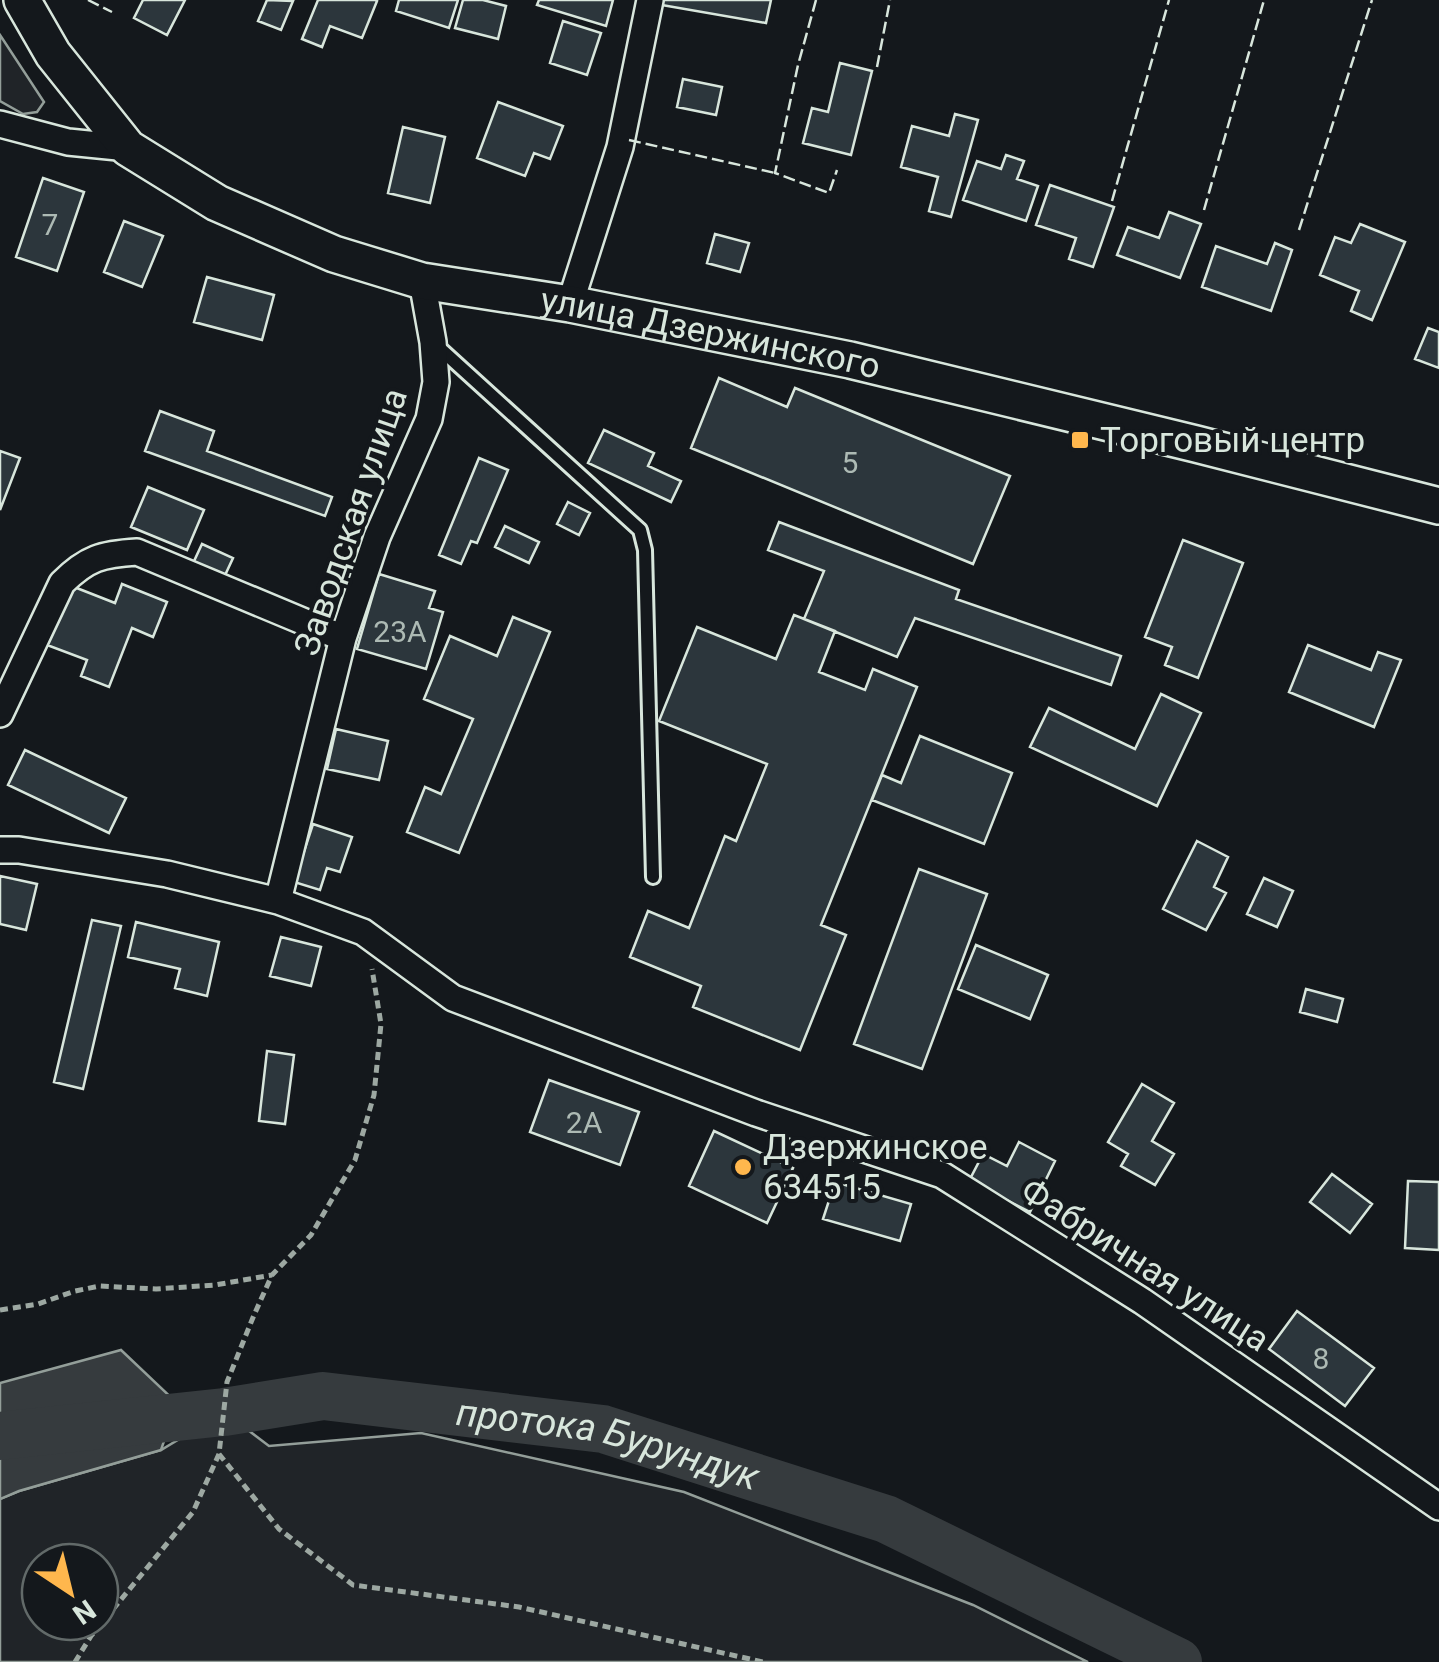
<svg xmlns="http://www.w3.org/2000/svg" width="1439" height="1662" font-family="Roboto,sans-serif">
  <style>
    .green { fill: #202428; stroke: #939e99; stroke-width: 2.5; fill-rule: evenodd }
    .water { fill: #363b3e; stroke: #939e99; stroke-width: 2.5 }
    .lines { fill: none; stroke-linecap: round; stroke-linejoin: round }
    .river { stroke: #363b3e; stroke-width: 48 }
    .building { fill: #2c363c; stroke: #d8e6dc; stroke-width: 2.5 }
    .lane-casing { stroke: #d8e6dc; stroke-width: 18 }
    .street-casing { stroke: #d8e6dc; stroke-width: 30 }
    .secondary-casing { stroke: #d8e6dc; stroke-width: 40 }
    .path { stroke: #9da8a2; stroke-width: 5; stroke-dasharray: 8 5; stroke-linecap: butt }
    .lane { stroke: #14181c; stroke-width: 12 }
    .street { stroke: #14181c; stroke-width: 25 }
    .secondary { stroke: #14181c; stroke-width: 35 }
    .fence { stroke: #d8e6dc; stroke-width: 2.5; stroke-dasharray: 12 5; stroke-linecap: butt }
    .poi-dot { fill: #ffb74d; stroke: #14181c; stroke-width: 4 }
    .labels { text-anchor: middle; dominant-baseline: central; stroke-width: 8; stroke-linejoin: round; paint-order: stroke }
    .number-label { font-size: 30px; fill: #adbab4 }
    .street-label { font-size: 35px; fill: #d8e6dc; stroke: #14181c }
    .poi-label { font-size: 35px; fill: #d8e6dc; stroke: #14181c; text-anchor: start }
    .water-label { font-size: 38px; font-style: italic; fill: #d8e6dc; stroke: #14181c }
  </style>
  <rect width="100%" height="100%" fill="#14181c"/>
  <path class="green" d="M0,35L44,102L37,112L23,114L0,101Z
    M224,1412L269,1446L421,1433L684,1492L973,1605L1088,1662H0V1499L19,1491L161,1450ZM40,1562H100V1622H40Z"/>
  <path class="water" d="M121,1350L177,1403L161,1450L19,1491L0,1499V1383Z"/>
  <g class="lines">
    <path class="river" id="s1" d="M0,1436L224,1412L323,1396L603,1429L886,1519L1178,1662"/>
  </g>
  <path class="building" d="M143,0H185L167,35L134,18Z
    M267,0L293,1L281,30L258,21Z
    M318,0H375L377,1L362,38L330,26L322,47L302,39Z
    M399,0H458L449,28L396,11Z
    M463,0H483L506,6L498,39L455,28Z
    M539,0H613L606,26L537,5Z
    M657,0H771L766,23L656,4Z
    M563,21L601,33L587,75L550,63Z
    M840,63L872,71L851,155L803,143L812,108L828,112Z
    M683,79L722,87L716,115L677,107Z
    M498,102L563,126L550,159L534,153L525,176L477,158Z
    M955,114L978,120L951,217L929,211L938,177L901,167L912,126L949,136Z
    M403,127L445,137L430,203L388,193Z
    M1006,155L1024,161L1017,179L1038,186L1026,221L963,200L977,161L1001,169Z
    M43,178L84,192L57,271L16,257Z
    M1050,185L1114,207L1093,267L1069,259L1076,238L1036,225Z
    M1169,212L1201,224L1180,278L1117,255L1128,227L1159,238Z
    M124,221L163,236L142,287L104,272Z
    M1360,224L1405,242L1372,320L1351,311L1359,291L1320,275L1335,237L1351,243Z
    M715,234L749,243L740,272L707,263Z
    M1275,243L1292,250L1271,311L1202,287L1216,246L1267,264Z
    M207,277L274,295L262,340L194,322Z
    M1428,328L1439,332V368L1415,359Z
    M719,378L787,407L795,388L1010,476L973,564L691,448Z
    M160,411L214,431L207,451L332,497L325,516L145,451Z
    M604,430L654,453L648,466L681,481L671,502L588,463Z
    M0,451L20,458L0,510Z
    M479,458L508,470L477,543L471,541L461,564L439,555Z
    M148,487L204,510L187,550L131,527Z
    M568,502L590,513L579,535L557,524Z
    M779,522L959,590L956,599L1121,656L1111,685L915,618L897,657L804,619L824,571L768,550Z
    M505,526L539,542L529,563L495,547Z
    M1183,540L1243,563L1198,678L1165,665L1172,647L1145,637Z
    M202,544L233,558L220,586L189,572Z
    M379,574L435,591L429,608L443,612L426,669L357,649Z
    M122,584L167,602L153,637L132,628L109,687L81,676L87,660L47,645L69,585L115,603Z
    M794,615L835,631L819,672L865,690L873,669L917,687L821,925L846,935L800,1050L693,1007L701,986L630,957L648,911L689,928L725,836L736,841L767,764L659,721L697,627L776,659Z
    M513,617L550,632L459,853L407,832L425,787L441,794L473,719L424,699L450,636L497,656Z
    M1308,645L1371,670L1378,652L1401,660L1374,727L1289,692Z
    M1161,694L1201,713L1157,806L1030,747L1049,708L1135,749Z
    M336,729L388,741L379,780L327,769Z
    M920,736L1012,773L984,844L872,800L882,775L901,783Z
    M25,750L126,798L109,833L8,785Z
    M313,824L352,837L340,872L327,868L320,890L294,882Z
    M1197,841L1228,857L1214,887L1226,893L1206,930L1163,909Z
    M919,869L987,894L922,1069L854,1044Z
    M0,876L37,884L26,930L0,924Z
    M1264,878L1293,891L1277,927L1247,914Z
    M92,920L121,926L83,1089L54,1082Z
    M136,922L219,942L207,996L175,988L180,969L128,957Z
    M281,937L321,947L311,986L270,976Z
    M976,945L1048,975L1030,1019L958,989Z
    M1306,989L1343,999L1337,1022L1300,1012Z
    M267,1051L294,1055L285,1124L259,1121Z
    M549,1080L639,1112L620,1165L530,1132Z
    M1142,1084L1174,1103L1152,1141L1174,1154L1155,1185L1121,1166L1128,1154L1108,1142Z
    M714,1131L793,1168L767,1223L689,1186Z
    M1019,1142L1055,1161L1030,1212L969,1181L983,1154L1007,1166Z
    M1332,1174L1372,1204L1350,1233L1310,1202Z
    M1408,1181L1439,1182V1250L1405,1248Z
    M835,1182L911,1204L900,1241L823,1219Z
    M1297,1311L1374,1368L1345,1406L1269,1349Z"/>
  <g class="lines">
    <g class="lane-casing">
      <path id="lane" d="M435,344L640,530L645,550L653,877"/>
    </g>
    <g class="street-casing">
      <path id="street" d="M0,124L68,142L128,148
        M570,304L620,147L650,0
        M0,714L62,583C87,558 102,554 137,552L343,638
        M0,850H19L167,874L278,901L363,932L453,998L756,1113L942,1175L1142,1301L1439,1507
        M278,901L343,638L377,537L429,419L436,382L433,342L422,281"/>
    </g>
    <g class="secondary-casing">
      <g id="secondary">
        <path id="s2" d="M22,0L53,54L128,148L217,203L334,254L422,281L570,304L850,360L1196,444L1439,506"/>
      </g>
    </g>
    <path class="path" d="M0,1310L38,1304L75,1291L100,1286L156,1289L215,1285L272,1275
      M219,1454L279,1529L353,1585L519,1607L763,1662
      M75,1662L91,1636L193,1512L219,1454L227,1382L254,1315L272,1275L311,1235L355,1160L374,1095L381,1024L372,969"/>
    <use href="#lane" class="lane"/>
    <use href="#street" class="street"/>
    <use href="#secondary" class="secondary"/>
    <path class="fence" d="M88,0L112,12
      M816,0L798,65L775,173L829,193L837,170
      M877,67L890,0
      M629,140L775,173
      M1112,201L1169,0
      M1204,210L1264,0
      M1299,230L1372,0"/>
  </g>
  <g class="poi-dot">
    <rect x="1070" y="430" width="20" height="20" rx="5"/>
    <circle cx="743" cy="1167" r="10"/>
  </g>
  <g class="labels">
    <g class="number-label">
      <text x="50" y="224">7</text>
      <text x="850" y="462">5</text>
      <text x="400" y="631">23А</text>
      <text x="584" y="1122">2А</text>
      <text x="1321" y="1358">8</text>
    </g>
    <g class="street-label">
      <text stroke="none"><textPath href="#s2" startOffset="800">улица Дзержинского</textPath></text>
      <text transform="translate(351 522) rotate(-71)">Заводская улица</text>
      <text transform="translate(1145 1265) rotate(33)">Фабричная улица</text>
    </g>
    <g class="poi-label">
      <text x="1100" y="440">Торговый центр</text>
      <text x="763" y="1147">Дзержинское<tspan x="763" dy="40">634515</tspan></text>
    </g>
    <g class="water-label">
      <text stroke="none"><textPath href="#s1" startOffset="615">протока Бурундук</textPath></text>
    </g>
  </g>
  <g transform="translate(70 1592) rotate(145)"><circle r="48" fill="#14181c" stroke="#626a69" stroke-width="2.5"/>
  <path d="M0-8L18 38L0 25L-18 38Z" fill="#ffb74d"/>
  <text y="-15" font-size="28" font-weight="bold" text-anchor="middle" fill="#d8e6dc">N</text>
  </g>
</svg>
